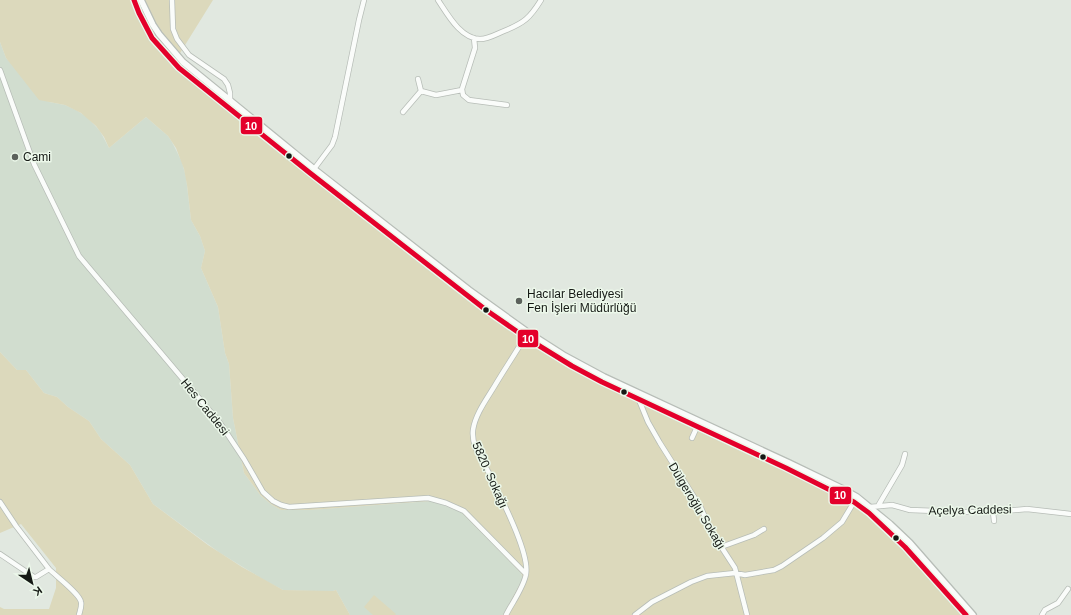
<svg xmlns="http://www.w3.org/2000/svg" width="1071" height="615" font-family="Arial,sans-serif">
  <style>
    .built { fill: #d1ddcf }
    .green { fill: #dcd9bc }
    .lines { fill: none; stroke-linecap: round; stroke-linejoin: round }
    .minor-casing { stroke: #b7bdb7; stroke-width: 6 }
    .major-casing { stroke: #b7bdb7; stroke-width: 8 }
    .minor { stroke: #fafcfa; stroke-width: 4.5 }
    .major { stroke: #fafcfa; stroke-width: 5.5 }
    .bus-1-casing { stroke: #ecf8ea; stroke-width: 8 }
    .bus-1 { stroke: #e4002b; stroke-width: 5 }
    .bus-dot { fill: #151915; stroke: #ecf8ea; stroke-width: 1.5 }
    .poi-dot { fill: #5c615c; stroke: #ecf8ea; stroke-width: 1.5 }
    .labels { text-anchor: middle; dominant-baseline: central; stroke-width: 3; stroke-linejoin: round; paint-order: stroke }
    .poi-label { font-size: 12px; fill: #151915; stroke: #ecf8ea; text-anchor: start }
    .street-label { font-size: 12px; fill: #151915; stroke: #ecf8ea }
    .line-badge { stroke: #ecf8ea; stroke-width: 1.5 }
    .badge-label { font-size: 11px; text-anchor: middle; font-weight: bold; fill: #fff }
  </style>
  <rect width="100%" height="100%" fill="#e1e8e0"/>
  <path class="built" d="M0,42L6,58L49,102L65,105L76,110L87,117L100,131L109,148L146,117L168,136L172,142L182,162L186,177L191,220L200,236L205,251L201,268L218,307L225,353L229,364L233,418L244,473L261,496L272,505L281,510H310L431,501L456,510L461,512L521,573L523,578L503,615H350L336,590L333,591H312L283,590L264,580L220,553L153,504L130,465L101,439L89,421L68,407L57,397L44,393L26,370H17L0,352Z"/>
  <path class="green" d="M0,0H213L177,58L419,255L518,328L639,397L785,464L858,501L902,537L972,615H503L523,578L521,573L461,512L445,505L431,501L310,510H281L272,505L261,496L244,473L233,418L229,364L225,353L218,307L201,268L205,251L200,236L191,220L187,185L184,169L176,148L168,136L146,117L109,148L104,137L96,126L81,113L65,105L39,100L6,58L0,42Z
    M0,352L17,370H26L44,393L57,397L68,407L89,421L101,439L130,465L153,504L208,545L242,567L283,590L333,591L336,590L350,615H0V607L4,609H49L56,588V568L21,524L0,533Z
    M374,595L396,614L395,615H373L364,607Z"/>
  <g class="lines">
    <g class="minor-casing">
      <path id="minor" d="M172,0L173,29L177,39L189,55L224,79L228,85L230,93V100
        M438,0C448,15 461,39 480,39C489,39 496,34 504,31C524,23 530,18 541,0
        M474,38L475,48L462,89L463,95L469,100L507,105
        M0,70L34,164L79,256L220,423L244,459L263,492L273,501L281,505L289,507L428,498L446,503L464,511L526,574
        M418,79L421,91
        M403,112L421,91L436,95L462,90
        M314,169L332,145L335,137L359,20L364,0
        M639,400L648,422L660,443L701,508L711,531L735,568L747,615
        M692,438L697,427
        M0,502L16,526L49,569C56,576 80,594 81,602C82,606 80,611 79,615
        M878,506L902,465L905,454
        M870,507L892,505L910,510L962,512H993L1027,509L1071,514
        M993,512L994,521
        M721,547L754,535L764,529
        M0,554L34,577H36L49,569
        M506,615C512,603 524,587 526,574C530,553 500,496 490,475C483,461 471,447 473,430C475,415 486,400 494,387C504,370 515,354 525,337
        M635,615L652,602L691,582L707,576L735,573L745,575L774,570L782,566L823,538L842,522L854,502
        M1042,615L1045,610L1058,603L1068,589"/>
    </g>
    <g class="major-casing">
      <path id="major" d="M134,0L139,13L152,38L179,68L310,173L486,310L525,337L572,366L602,382L786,468L854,502L869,513L905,547L966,615
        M141,0L153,25L159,34L183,62L314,169L469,290L526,331L565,356L604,377L789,463L841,488L857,497L890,524L910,543L973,615"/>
    </g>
    <use href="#minor" class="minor"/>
    <use href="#major" class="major"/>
    <g class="bus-1-casing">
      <path id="bus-1" d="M134,0L139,13L152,38L179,68L310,173L486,310L525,337L572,366L602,382L786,468L854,502L869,513L905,547L966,615"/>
    </g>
    <use href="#bus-1" class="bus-1"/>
  </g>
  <g class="bus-dot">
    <circle cx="289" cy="156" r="3.5"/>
    <circle cx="486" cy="310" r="3.5"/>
    <circle cx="624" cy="392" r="3.5"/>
    <circle cx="763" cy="457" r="3.5"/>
    <circle cx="896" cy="538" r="3.5"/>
  </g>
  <g class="poi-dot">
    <circle cx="15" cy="157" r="4"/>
    <circle cx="519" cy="301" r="4"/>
  </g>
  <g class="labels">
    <g class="poi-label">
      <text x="23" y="157">Cami</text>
      <text x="527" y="294">Hacılar Belediyesi<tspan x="527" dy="14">Fen İşleri Müdürlüğü</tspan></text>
    </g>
    <g class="street-label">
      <text transform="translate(205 407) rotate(51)">Hes Caddesi</text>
      <text transform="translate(490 475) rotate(66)">5820. Sokağı</text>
      <text transform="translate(697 506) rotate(59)">Dülgeroğlu Sokağı</text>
      <text transform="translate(970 510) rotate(-1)">Açelya Caddesi</text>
    </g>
  </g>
  <g class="line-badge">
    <rect x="240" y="116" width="23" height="19" rx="4" fill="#e4002b"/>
    <rect x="517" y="329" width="22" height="19" rx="4" fill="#e4002b"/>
    <rect x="829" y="486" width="23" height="19" rx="4" fill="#e4002b"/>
  </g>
  <g class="badge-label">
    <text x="251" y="130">10</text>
    <text x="528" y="343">10</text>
    <text x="840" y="499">10</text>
  </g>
  <g transform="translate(32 583) rotate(145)" stroke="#ecf8ea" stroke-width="3" paint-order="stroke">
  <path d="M0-3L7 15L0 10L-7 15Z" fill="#151915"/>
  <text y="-6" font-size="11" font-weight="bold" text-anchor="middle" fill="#151915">K</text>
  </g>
</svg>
